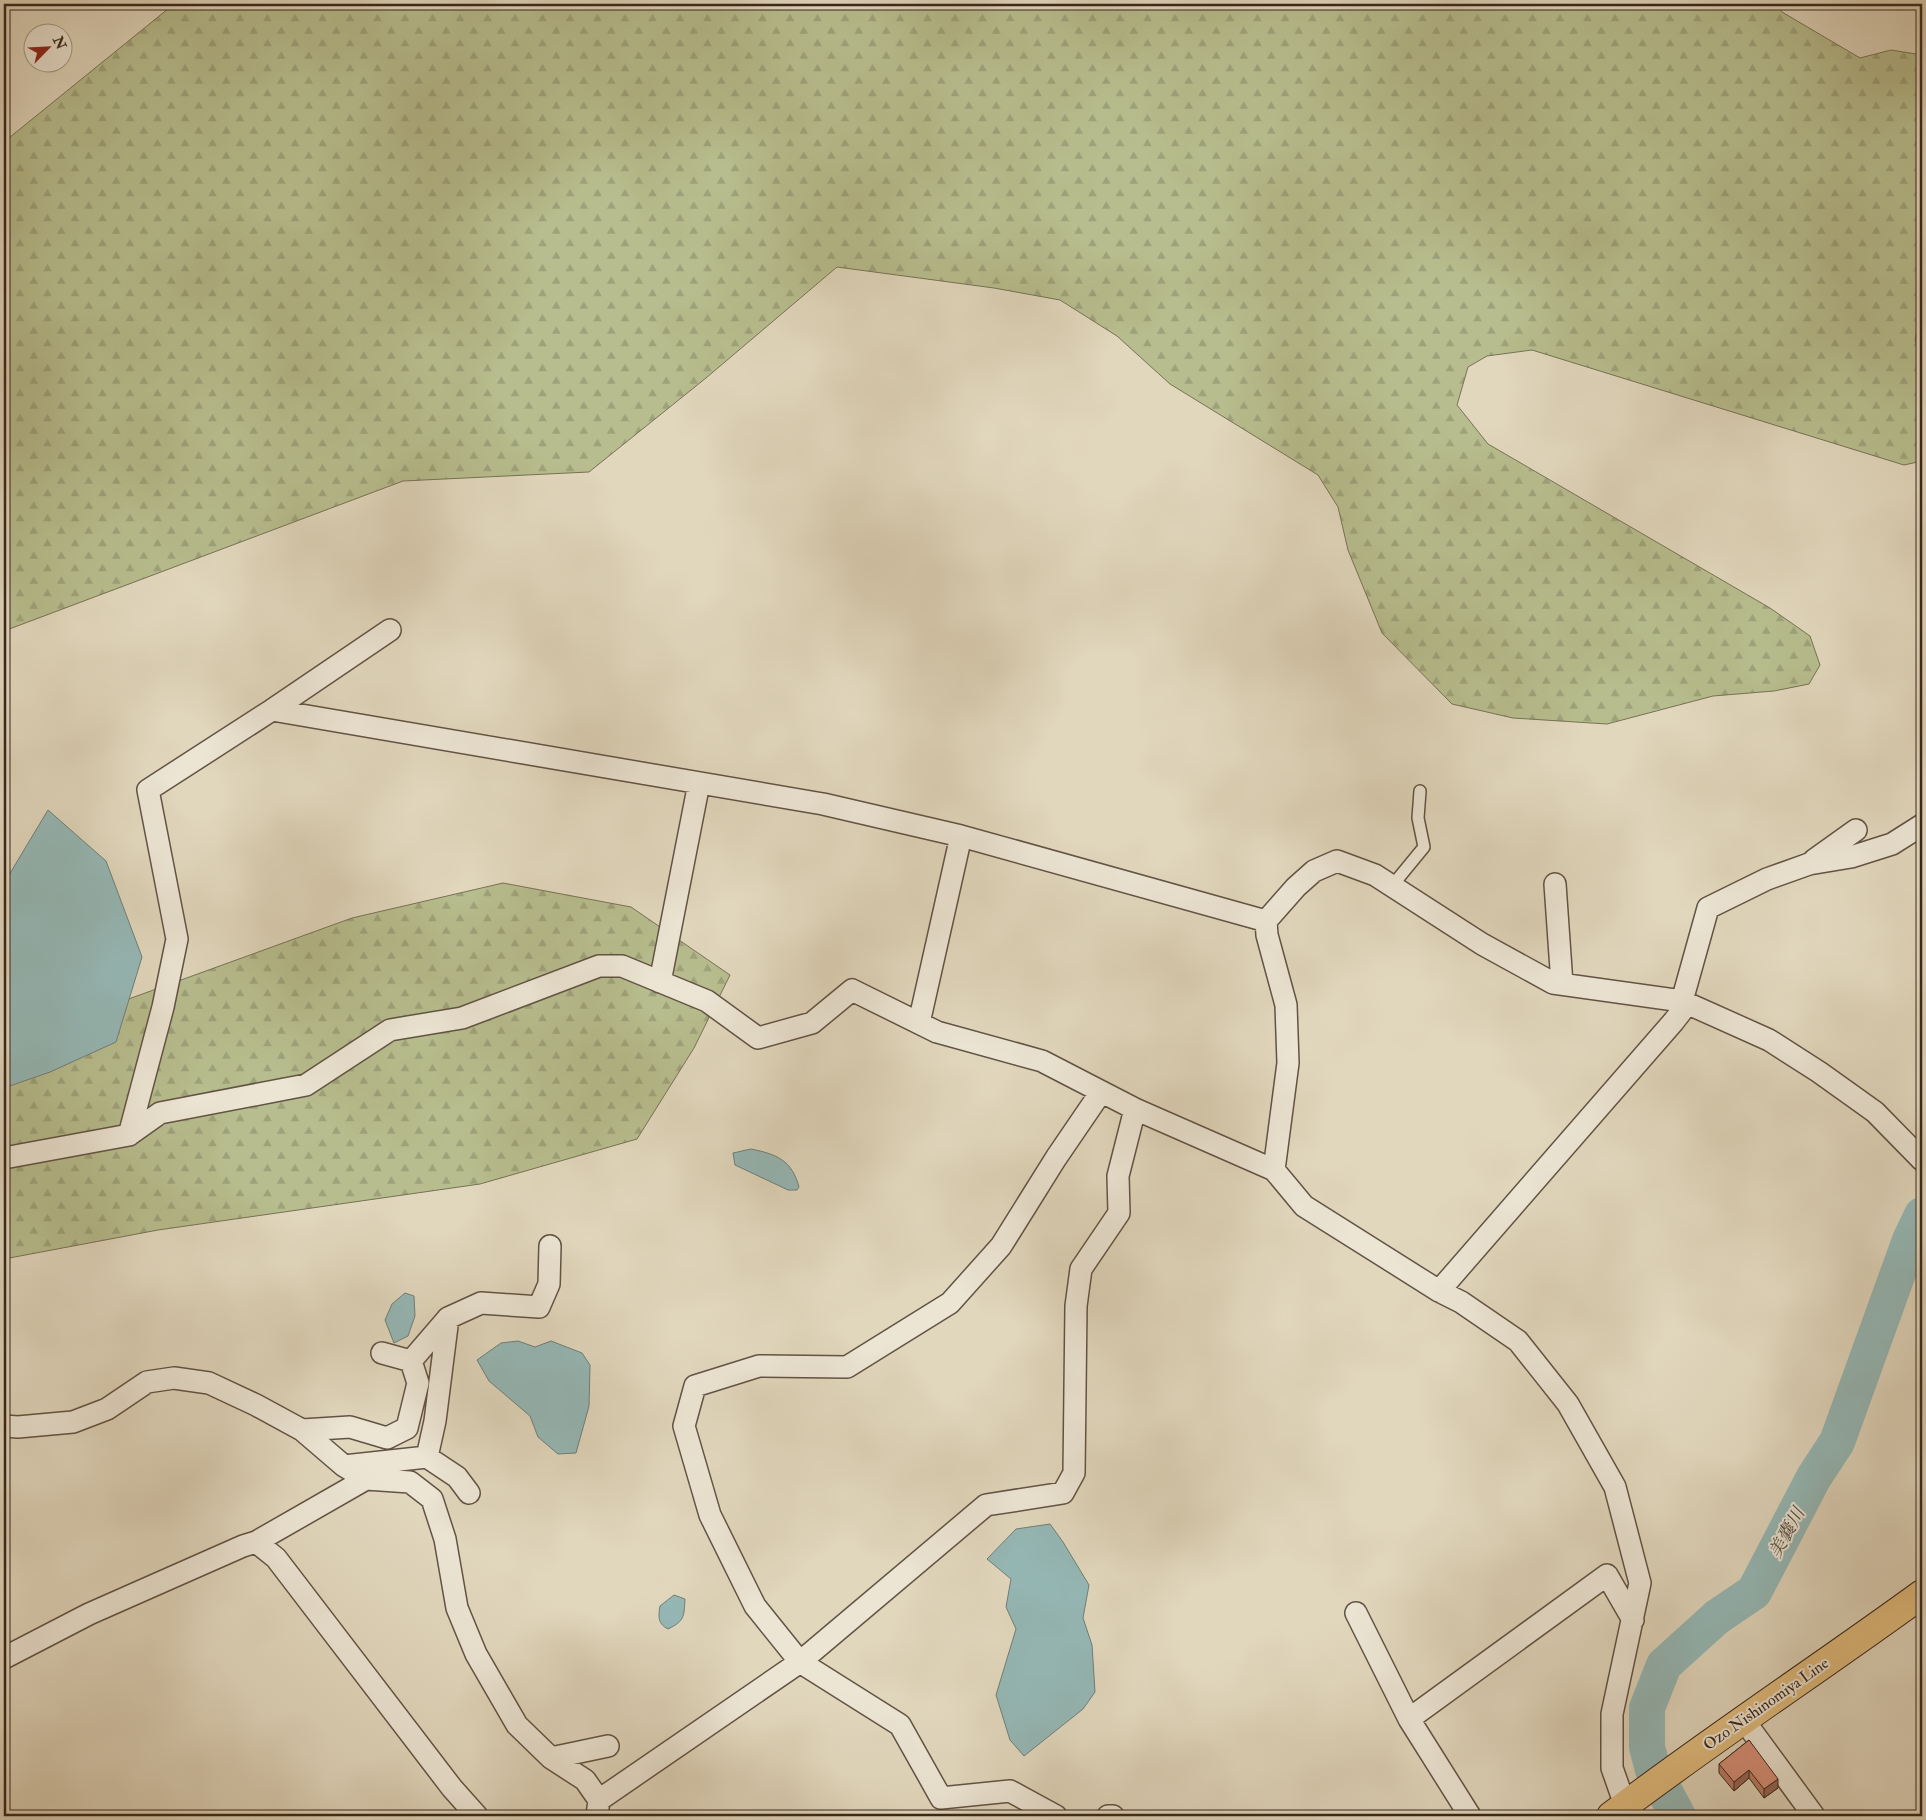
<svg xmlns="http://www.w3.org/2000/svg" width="1926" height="1820" font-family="'IM FELL Double Pica','Noto Serif JP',serif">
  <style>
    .forest { fill: url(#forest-firs); stroke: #787255 }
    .water { fill: #95b8b6; stroke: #707e78 }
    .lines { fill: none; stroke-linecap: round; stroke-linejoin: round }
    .river { stroke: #95b8b6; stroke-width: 36 }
    .service-casing { stroke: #625344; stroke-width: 14 }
    .minor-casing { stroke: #625344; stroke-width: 24 }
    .primary-casing { stroke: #38271c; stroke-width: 30 }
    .service { stroke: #ece5d4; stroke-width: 11 }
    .minor { stroke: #ece5d4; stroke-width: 21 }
    .primary { stroke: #e0bc7e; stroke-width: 28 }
    .wall { fill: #b87b67; stroke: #38271c }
    .shaded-wall { fill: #966454; stroke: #38271c }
    .building { fill: #d68f78; stroke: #38271c }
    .labels { text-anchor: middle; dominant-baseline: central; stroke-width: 4; stroke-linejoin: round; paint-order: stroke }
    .street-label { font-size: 16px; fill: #38271c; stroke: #ece5d4 }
    .water-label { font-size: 18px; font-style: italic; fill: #4f4b42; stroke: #ece5d4 }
  </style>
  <defs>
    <pattern id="forest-firs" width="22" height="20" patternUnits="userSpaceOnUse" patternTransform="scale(1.25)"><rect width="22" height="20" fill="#b7bd8e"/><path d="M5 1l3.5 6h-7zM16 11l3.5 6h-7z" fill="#9ea27a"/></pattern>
  </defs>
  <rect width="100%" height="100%" fill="#e1d7bd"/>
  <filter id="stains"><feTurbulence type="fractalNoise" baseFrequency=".004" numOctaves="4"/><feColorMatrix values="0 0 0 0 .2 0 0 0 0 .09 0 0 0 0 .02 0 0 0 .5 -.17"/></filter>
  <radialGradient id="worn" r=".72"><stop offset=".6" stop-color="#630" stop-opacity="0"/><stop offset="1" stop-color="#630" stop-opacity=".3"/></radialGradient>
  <path class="forest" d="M174,4H1776L1782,12L1860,58L1891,50L1922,55V306L1915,340L1922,354V461L1904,465L1532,350L1487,356L1468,367L1457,405L1488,444L1770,608L1810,636L1820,665L1809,684L1774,691L1713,696L1607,724L1513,718L1452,704L1382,633L1348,550L1338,507L1318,475L1170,384L1117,336L1060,300L994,288L837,267L706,378L589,472L403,481L4,631V142Z
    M503,883L631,907L730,975L694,1048L637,1139L480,1184L158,1230L4,1259V1053L57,1025L352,918Z"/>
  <path class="water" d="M48,810L106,861L142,957L116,1042L50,1072L4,1088V880H6Z
    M751,1149C776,1154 792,1160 799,1187L797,1190H788L735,1165L733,1153Z
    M405,1293L414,1296L415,1316L408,1336L394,1343L385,1320L392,1304Z
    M518,1341L535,1347L551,1341L582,1353L590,1365L589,1406L576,1453L558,1454L538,1437L530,1416L489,1381L477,1360L501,1343Z
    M1050,1524L1063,1542L1089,1585L1083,1618L1092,1645L1095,1692L1083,1709L1024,1756L1010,1740L996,1695L1016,1629L1006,1607L1011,1579L987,1559L1016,1529Z
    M674,1595L685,1599C684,1616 685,1621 668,1629C658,1624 658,1617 660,1606Z"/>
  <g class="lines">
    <path class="river" d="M1678,1816L1653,1770L1647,1747V1708L1664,1665L1717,1617L1754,1592L1814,1477L1837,1442L1910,1240L1922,1215"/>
    <g class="service-casing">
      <path id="service" d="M1392,886L1424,847L1418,818L1420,791"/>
    </g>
    <g class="minor-casing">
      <path id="minor" d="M272,710L390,630
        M1814,860L1856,830
        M1555,884L1562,984
        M1266,921L1296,887L1314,871L1337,861L1375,875L1482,944L1553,983L1682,1001L1769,1040L1819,1072L1875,1112L1922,1160
        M660,982L699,783
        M919,1023L961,836
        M129,1135L160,1113L306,1085L390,1030L462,1018L599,966H622L707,1001L758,1038L812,1023L852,990L937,1032L1042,1061L1135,1109L1274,1170
        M4,1158L129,1135L163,1007L177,939L148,790L272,710L823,804L961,836L1266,921L1267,935L1286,1005L1288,1063L1274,1170L1304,1206L1439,1291L1461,1302L1518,1341L1568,1404L1615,1487L1640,1583L1612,1714V1768L1625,1805
        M1439,1291L1674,1021L1681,1012L1682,1001L1708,908L1767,879L1809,864L1851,857L1892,844L1922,825
        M382,1353L411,1361
        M4,1426L18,1427L73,1422L107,1409L147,1382L174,1378L209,1383L256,1405L302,1430L344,1466L366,1479L410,1482L432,1499L445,1539L457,1608L476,1654L517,1725L551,1758L585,1780L599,1800L597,1816
        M302,1430L350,1427L387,1438L407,1428L418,1383L411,1361L448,1318
        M344,1466L427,1457
        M469,1493L457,1477L427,1457L435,1421L448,1318L481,1303L539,1307L549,1284L550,1246
        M256,1542L366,1479
        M1356,1613L1409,1719L1470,1816
        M4,1658L89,1614L243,1546L256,1542L276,1558L452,1788L477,1816
        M1409,1719L1607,1575L1633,1620
        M1743,1719L1814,1816
        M551,1758L608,1746
        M599,1800L800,1662L986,1505L1063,1493L1074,1473L1076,1306L1081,1269L1119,1213L1118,1176L1135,1109
        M1056,1816L1010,1791L941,1798L900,1725L800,1662L755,1606L710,1515L684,1426L695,1386L759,1366L847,1367L950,1303L1001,1246L1056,1158L1101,1092
        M1108,1816H1113"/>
    </g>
    <g class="primary-casing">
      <path id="primary" d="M1611,1816C1712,1739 1819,1669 1922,1594"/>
    </g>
    <use href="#service" class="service"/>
    <use href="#minor" class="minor"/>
    <use href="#primary" class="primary"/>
  </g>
  <path class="wall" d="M1749,1740L1778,1788L1764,1798L1749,1778L1734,1791L1719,1773V1764Z"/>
  <path class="shaded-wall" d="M1749,1770V1778L1734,1791V1782Z
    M1778,1779V1788L1764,1798V1789Z"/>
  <path class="building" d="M1749,1740L1778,1779L1764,1789L1749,1770L1734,1782L1719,1764Z"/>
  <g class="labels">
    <g class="street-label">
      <text transform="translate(1766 1704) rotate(-35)">Ozo Nishinomiya Line</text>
    </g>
    <g class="water-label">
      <text transform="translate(1787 1533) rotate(-61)">美嚢川</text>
    </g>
  </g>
  <rect width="1926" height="1820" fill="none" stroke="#e1d7bd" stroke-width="20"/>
  <rect x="5" y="5" width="1916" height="1810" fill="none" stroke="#38271c" stroke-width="2.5"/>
  <rect x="10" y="10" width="1906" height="1800" fill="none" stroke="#38271c"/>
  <g transform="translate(48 48) rotate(66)"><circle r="24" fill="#ece5d4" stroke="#a4998a"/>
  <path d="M0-4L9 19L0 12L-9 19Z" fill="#8f2418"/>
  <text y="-8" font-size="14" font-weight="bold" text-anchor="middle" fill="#38271c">N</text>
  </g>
  <rect width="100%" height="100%" filter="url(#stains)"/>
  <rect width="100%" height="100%" fill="url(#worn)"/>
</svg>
